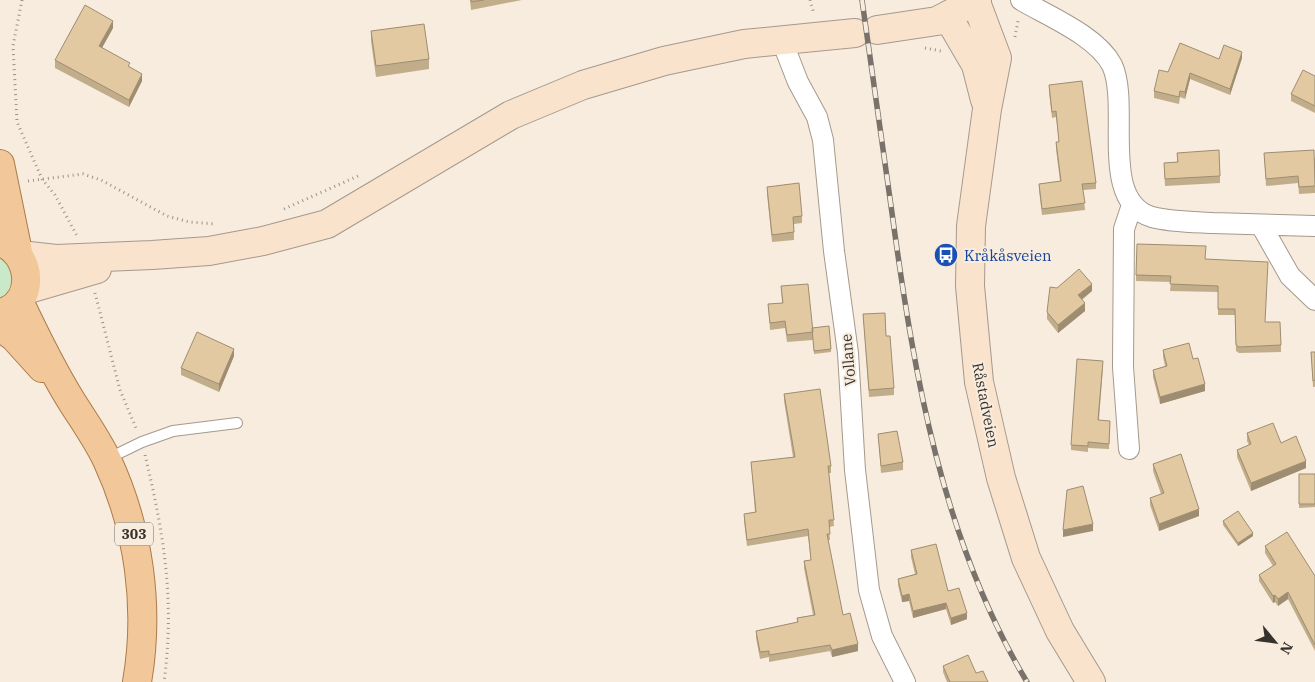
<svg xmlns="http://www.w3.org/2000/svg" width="1315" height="682" font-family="'IBM Plex Serif',serif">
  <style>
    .green { fill: #c9e9c9 }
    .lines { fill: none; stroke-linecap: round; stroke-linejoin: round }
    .service-casing { stroke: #a5998d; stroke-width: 12 }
    .minor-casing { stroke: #a5998d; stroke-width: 22 }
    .secondary-casing { stroke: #a5998d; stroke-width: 30 }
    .primary-casing { stroke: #ab7b49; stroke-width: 30 }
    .path { stroke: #9a9288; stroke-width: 3; stroke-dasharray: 1 4; stroke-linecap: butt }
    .service { stroke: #fff; stroke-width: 10 }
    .minor { stroke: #fff; stroke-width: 20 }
    .secondary { stroke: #f9e3cd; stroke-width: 28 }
    .primary { stroke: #f2c89b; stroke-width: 28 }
    .rail-casing { stroke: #79726a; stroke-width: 5.5 }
    .rail { stroke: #f8ecde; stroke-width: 4; stroke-dasharray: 11; stroke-linecap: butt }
    .wall { fill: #c2ad8b }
    .shaded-wall { fill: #9e8d71 }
    .building { fill: #e2c9a2; stroke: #9e8d71 }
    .labels { text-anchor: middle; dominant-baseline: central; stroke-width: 4; stroke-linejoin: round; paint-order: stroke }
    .shield { fill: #f8ecde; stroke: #706a62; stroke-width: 1 }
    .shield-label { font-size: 14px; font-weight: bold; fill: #36322d }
    .transit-label { font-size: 15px; fill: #164399; stroke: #f8ecde; text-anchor: start }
    .street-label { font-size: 15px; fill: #36322d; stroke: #f8ecde }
  </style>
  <rect width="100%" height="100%" fill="#f8ecde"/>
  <path class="green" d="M0,258C18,268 14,289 0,300Z"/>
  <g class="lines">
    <g class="service-casing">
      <path id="service" d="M107,459L142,442L173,431L237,423"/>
    </g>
    <g class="minor-casing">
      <path id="minor" d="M1021,0C1048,16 1097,36 1112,65C1131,106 1098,201 1152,217C1171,222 1194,222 1213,223C1247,224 1281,225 1315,226
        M782,41L798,82L817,117L823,140L834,251L848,353L855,470L869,590L882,636L905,682
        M1261,225L1290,276L1315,300
        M1129,449L1123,367L1124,229L1132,205"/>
    </g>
    <g class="secondary-casing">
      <path id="secondary" d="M976,2L997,58L987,109L971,226L970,286L979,382L1001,478L1026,558L1060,631L1091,682
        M948,17L976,65L985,100
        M877,30L937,21L977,0
        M20,255L56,259L152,255L209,251L263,241L327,224L511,115L583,85L664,61L744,44L855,33
        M25,290L97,269"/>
    </g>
    <g class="primary-casing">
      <path id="primary" d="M0,164L18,252
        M0,242C31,252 37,300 4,312
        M19,301C35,335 52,370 72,402C84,421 97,439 107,460C139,529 150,607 137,682
        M0,327L14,337L42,368"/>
    </g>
    <path class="path" d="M22,0L13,46L17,122L42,179L55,195L77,236
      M810,0L814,14
      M1015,37L1018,21
      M925,48L941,51
      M28,181L83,174L101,180L167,216L189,222L215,224
      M284,209L358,176
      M95,293L120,390L136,428
      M145,455C164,534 175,601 164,682"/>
    <use href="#service" class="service"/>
    <use href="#minor" class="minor"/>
    <use href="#secondary" class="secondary"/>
    <use href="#primary" class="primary"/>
    <g class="rail-casing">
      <path id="rail" d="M862,0C872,71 882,142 892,213C914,375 942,540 1027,682"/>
    </g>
    <use href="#rail" class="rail"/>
  </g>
  <path class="wall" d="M470,0H522L471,10Z
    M113,28L102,48L130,67L142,81L129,107L55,68V60Z
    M371,31L429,59V69L376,77L371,41Z
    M1242,58L1230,95L1190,79L1185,99L1180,97L1179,104L1154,98V91L1168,72L1219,59Z
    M1315,76V113L1291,101V94Z
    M1049,85L1096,183V189L1083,190L1085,210L1042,215L1039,190V184L1060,181L1056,149V142H1059L1056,117L1052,118L1049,92Z
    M1177,153L1220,176V183L1165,186L1164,163L1177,162Z
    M1264,153L1315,158V193L1299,194L1298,183L1266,186Z
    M767,187L802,216V223L794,224V240L772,242L767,194Z
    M1205,259L1265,322L1281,345V352L1239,353L1236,351L1235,315H1218V292L1170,291L1171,282L1136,281V275Z
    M781,286L812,328L831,349V352L814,354L813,339V340L787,342L785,328L770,330L768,304L782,303Z
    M1092,291L1082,300L1085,311L1058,333L1047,319V312Z
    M863,314L894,388V395L869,397Z
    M1163,350L1193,359L1205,391L1160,404L1153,377V370L1165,366L1163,357Z
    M1311,352H1315V387H1313Z
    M234,356L219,392L181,375V368Z
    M1103,367L1099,420L1110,426L1109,449L1088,448V452L1071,450V445Z
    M784,394L831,466V473H829L834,526L829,527L830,540H828L843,615L858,651L832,657L830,651L769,662V657L760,659L756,638V631L797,622V618L813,615L804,568V561L811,560L808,536L747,546L744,521V514L755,512L751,462L793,457L784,401Z
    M1247,433L1281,443L1306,468L1251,491L1237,457V450L1249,445L1247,441Z
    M878,434L903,462V470L881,473Z
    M1153,464L1199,516L1159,531L1150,505V498L1161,494L1153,471Z
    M1299,474H1315V507L1299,508Z
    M1223,521L1253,536L1238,546L1223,525Z
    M1265,546L1315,576V651L1288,599L1278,606L1275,602L1273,603L1259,581V575L1273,566L1265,553Z
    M911,550L948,591L967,619L951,625L946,609L913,618L909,601L902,602L898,585V579L915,574L911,557Z
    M943,666L976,673L988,682H947L943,672Z"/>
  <path class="shaded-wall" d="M113,21V28L99,53V46Z
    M1242,52V58L1230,95V89Z
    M1190,73V79L1185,99V92Z
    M142,74V81L129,107V100Z
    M1092,284V291L1078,302V295Z
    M1085,303V311L1058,333V325Z
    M234,349V356L219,392V384Z
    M1205,384V391L1160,404V397Z
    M1306,461V468L1251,491V483Z
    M1199,509V516L1159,531V524Z
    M1093,524V531L1063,537V530Z
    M1253,533V536L1238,546V543Z
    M1288,592V599L1278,606V599Z
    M909,594V601L902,602V596Z
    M1275,595V602L1273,603V596Z
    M946,603V609L913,618V611Z
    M967,613V619L951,625V618Z
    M858,644V651L832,657V650Z"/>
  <path class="building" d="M471,0H484L471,2Z
    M85,5L113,21L99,46L130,63L128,66L142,74L129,100L55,60Z
    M424,24L429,59L376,66L371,31Z
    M1180,43L1219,59L1224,45L1242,52L1230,89L1190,73L1185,92L1180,91L1179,97L1154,91L1159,70L1168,72Z
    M1303,70L1315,76V106L1291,94Z
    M1082,81L1096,183L1082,184L1085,203L1042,209L1039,184L1061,181L1056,142H1059L1056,111L1052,112L1049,85Z
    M1219,150L1220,176L1165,179L1164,163L1178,162L1177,153Z
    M1314,150L1315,186L1299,187L1298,176L1266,179L1264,153Z
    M799,183L802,216L793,217L794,232L772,235L767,187Z
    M1137,244L1206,246L1205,259L1268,262L1265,322H1280L1281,345L1239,347L1236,345L1235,309H1218V286L1170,284L1171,276L1136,275Z
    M1079,269L1092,284L1078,295L1085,303L1058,325L1047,312L1050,287L1057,288Z
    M808,284L813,332L787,335L785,321L770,323L768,304L783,303L781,286Z
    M885,313L886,336H890L894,388L869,390L863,314Z
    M829,326L831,349L814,351L812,328Z
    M197,332L234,349L219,384L181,368Z
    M1189,343L1193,359L1198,358L1205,384L1160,397L1153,370L1167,366L1163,350Z
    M1311,352H1315V380L1313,381Z
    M1077,359L1103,361L1098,420L1110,421L1109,444L1088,442V446L1071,445Z
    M820,389L831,466H828L834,520H829L830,534H827L843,615L850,613L858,644L832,650L830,645L769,655V651L760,652L756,631L798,622L797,618L815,615L804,561L811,560L808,529L747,540L744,514L756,512L751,462L795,457L784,394Z
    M1273,423L1281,443L1296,436L1306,461L1251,483L1237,450L1251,444L1247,433Z
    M897,431L903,462L881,466L878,434Z
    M1181,454L1199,509L1159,524L1150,498L1164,493L1153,464Z
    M1299,474H1315V504H1299Z
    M1083,486L1093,524L1063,530L1067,490Z
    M1238,511L1253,533L1238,543L1223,521Z
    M1287,532L1315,576V645L1288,592L1278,599L1275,595L1273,596L1259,575L1276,564L1265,546Z
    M936,544L948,591L959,588L967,613L951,618L946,603L913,611L909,594L902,596L898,579L917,574L911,550Z
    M968,655L976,673L983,671L988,682H950L943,666Z"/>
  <defs>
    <g id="bus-disc" transform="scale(1.25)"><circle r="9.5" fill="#1a4fb4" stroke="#f8ecde"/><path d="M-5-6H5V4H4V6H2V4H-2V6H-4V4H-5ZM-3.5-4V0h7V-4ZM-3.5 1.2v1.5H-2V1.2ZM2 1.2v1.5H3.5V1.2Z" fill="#fff"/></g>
  </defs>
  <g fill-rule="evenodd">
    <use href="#bus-disc" x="946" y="255"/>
  </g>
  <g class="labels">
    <rect class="shield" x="115" y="522.5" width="38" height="23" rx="4"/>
    <g class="shield-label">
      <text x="134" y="534">303</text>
    </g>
    <g class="transit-label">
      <text x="964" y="255">Kråkåsveien</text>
    </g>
    <g class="street-label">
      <text transform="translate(848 360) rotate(-95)">Vollane</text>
      <text transform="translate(986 405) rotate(79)">Råstadveien</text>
    </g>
  </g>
  <g transform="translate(1275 642) rotate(119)" stroke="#f8ecde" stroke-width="4" paint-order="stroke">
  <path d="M0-4L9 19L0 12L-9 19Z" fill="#36322d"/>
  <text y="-8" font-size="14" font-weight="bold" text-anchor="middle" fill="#36322d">N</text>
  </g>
</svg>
